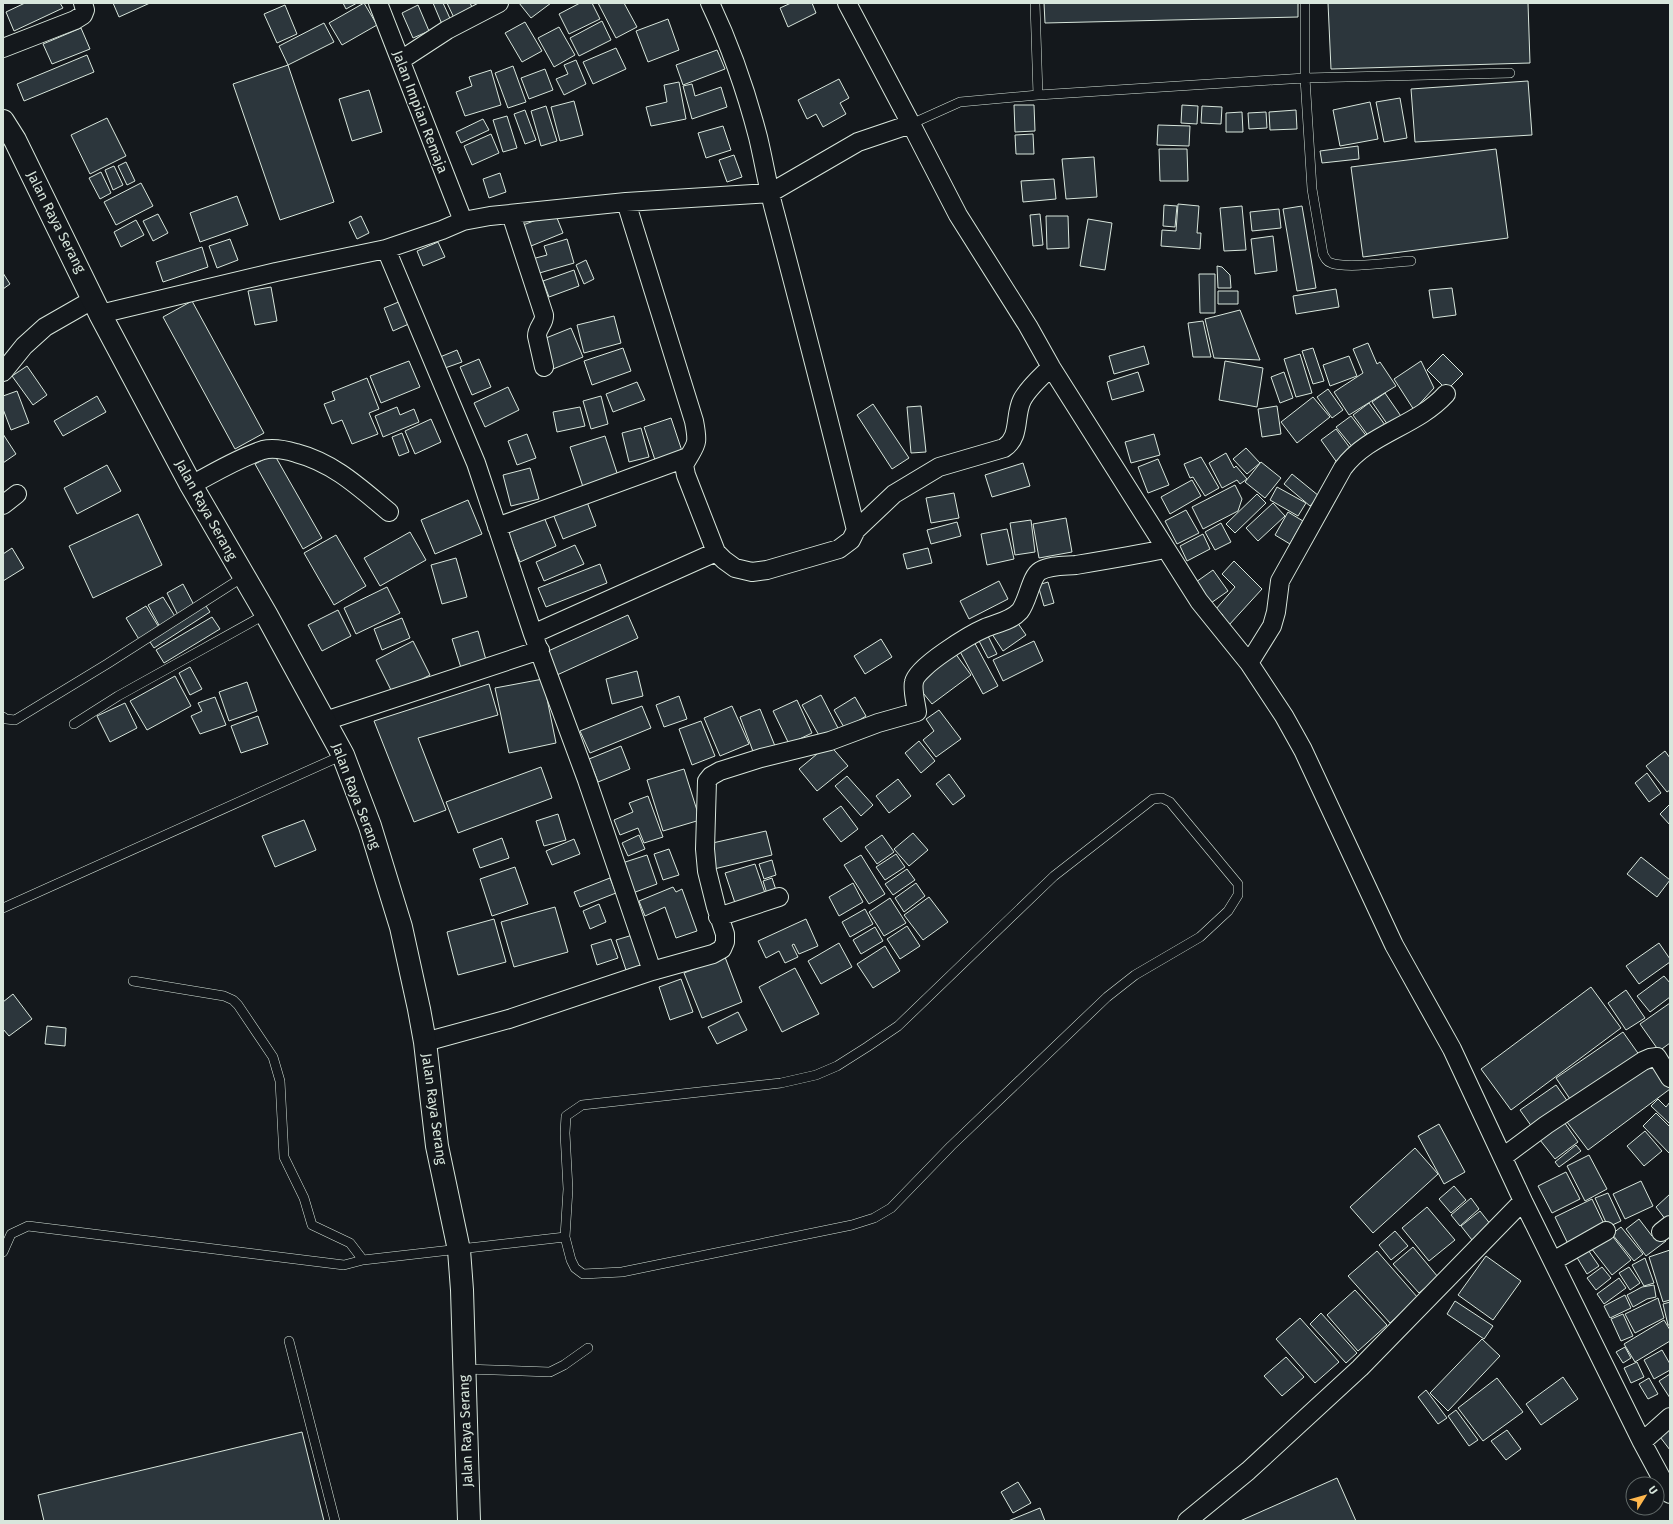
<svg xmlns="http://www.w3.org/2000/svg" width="1673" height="1524" font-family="'Fira Sans',sans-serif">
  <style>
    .building { fill: #2c363c; stroke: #d8e6dc }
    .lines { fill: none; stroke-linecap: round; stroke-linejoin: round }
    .service-casing { stroke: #d8e6dc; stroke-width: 10 }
    .minor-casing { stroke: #d8e6dc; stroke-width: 20 }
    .trunk-casing { stroke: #d8e6dc; stroke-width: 24 }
    .service { stroke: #14181c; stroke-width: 9 }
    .minor { stroke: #14181c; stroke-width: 18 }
    .trunk { stroke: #14181c; stroke-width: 22 }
    .labels { text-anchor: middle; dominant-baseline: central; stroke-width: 3; stroke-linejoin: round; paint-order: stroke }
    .street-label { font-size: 14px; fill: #d8e6dc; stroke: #14181c }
  </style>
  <rect width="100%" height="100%" fill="#14181c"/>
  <path class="building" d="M25,3H60L63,8L14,31L6,12Z
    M113,3H150L119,17Z
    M343,3H357L346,9Z
    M364,3L377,25L342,45L329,23Z
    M433,3H443L453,25L444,29Z
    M447,3H470L474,11L455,20Z
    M519,3H551L531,18Z
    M580,3H592L600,19L569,34L559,14Z
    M598,3H624L637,27L616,38Z
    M791,3H812L816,13L788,27L780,8Z
    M1044,3H1298V17L1045,23Z
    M1328,3H1528L1530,63L1331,69Z
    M285,5L297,34L277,43L264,14Z
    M418,5L429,31L413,38L402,13Z
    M668,19L679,50L648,62L636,31Z
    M602,21L611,40L579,56L570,38Z
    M525,22L542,51L522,62L505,33Z
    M324,23L334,42L288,65L279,46Z
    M559,27L575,55L554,67L538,38Z
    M81,28L90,49L52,64L43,44Z
    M616,48L626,69L593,84L583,62Z
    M717,50L725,69L683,85L676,65Z
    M87,55L94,72L24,101L17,84Z
    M576,60L586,84L564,95L556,79L568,74L564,65Z
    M288,65L334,202L280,220L233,84Z
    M513,66L526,102L508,108L495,73Z
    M545,69L553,90L529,99L521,78Z
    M491,70L501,105L465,116L456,92L472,86L469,77Z
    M839,79L849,98L840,103L846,114L823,127L816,114L807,119L798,100Z
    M1528,81L1532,135L1415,142L1411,89Z
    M679,82L686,119L651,126L646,107L667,102L664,85Z
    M692,84L695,96L721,87L727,107L692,119L683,86Z
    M369,90L382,132L352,141L339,99Z
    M1400,98L1407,138L1384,142L1376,102Z
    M574,101L583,135L560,141L551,107Z
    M1370,102L1378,139L1340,146L1333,110Z
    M1014,105H1034L1035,131L1015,132Z
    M1182,105L1198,106L1197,124L1181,123Z
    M546,106L557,141L541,146L531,111Z
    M1202,106L1222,107L1221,124L1201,123Z
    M525,110L536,140L525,144L514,114Z
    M1296,110L1297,129L1270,130L1269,112Z
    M1242,112L1243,132H1226V113Z
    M1266,112L1267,128L1249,129L1248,113Z
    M507,116L517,148L503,152L493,120Z
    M107,118L126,156L90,174L71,135Z
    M483,119L489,130L461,143L456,132Z
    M1158,125L1190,126L1189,146L1157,145Z
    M723,126L731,150L706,158L698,133Z
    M491,134L499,153L472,165L464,146Z
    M1033,134L1034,154H1016L1015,135Z
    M1358,146L1359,159L1322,163L1320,151Z
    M1159,149H1187L1188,181H1160Z
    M1496,149L1508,238L1363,257L1351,167Z
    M734,155L742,177L727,182L719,160Z
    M1094,157L1097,197L1066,199L1062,159Z
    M126,162L135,181L127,185L118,166Z
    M114,166L123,185L113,190L105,170Z
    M101,172L111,193L100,199L89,178Z
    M500,173L506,192L489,198L483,179Z
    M1054,179L1056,199L1023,202L1021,181Z
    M141,183L153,206L116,225L104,202Z
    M237,196L248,225L200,242L190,213Z
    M1178,204L1199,206L1197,233H1201L1200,249L1161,246L1162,230L1176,231Z
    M1164,205L1177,206L1175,227L1163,226Z
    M1242,206L1246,250L1224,251L1220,208Z
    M1302,206L1316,288L1297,291L1283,209Z
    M1279,209L1281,228L1252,231L1250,212Z
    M555,213L563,233L531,246L523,225Z
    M158,214L168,233L153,241L143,221Z
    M1040,214L1043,245L1033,246L1030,215Z
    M361,216L369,233L357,239L349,222Z
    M1046,216H1068L1069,248L1047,249Z
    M1088,219L1112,223L1105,270L1080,266Z
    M136,220L144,235L121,247L114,232Z
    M1273,236L1277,271L1255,274L1251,239Z
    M230,239L238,260L217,268L209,246Z
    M567,239L574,263L536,274L532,259L547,255L544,246Z
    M438,242L445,257L423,266L417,251Z
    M202,247L208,267L163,282L156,262Z
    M586,260L594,279L584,284L576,265Z
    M1217,266L1222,267L1230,275L1231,288H1218Z
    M574,270L579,286L549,297L543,281Z
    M3,273L10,284L3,289Z
    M1199,274H1215V313H1200Z
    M271,287L277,321L255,325L248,291Z
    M1452,288L1456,315L1433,318L1429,290Z
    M1336,289L1339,307L1296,314L1293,296Z
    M1218,291H1238V304H1218Z
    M192,301L264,433L235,449L163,317Z
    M401,301L411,323L393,331L384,308Z
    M1240,310L1260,360L1214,358L1205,319Z
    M614,316L621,343L584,353L577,325Z
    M1203,321L1211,357H1193L1188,323Z
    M571,328L583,357L553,369L541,340Z
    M1368,343L1377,364L1380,362L1396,386L1349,415L1334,392L1363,373L1353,349Z
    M1144,346L1149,364L1114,374L1109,356Z
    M623,348L631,371L592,385L584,361Z
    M1313,348L1324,381L1313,384L1302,351Z
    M457,350L462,362L445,368L440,357Z
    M1300,354L1312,393L1296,397L1284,359Z
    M1443,354L1463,374L1447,390L1427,370Z
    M1349,356L1357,376L1330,386L1323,365Z
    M479,359L491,387L472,395L460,367Z
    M409,361L420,387L381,403L370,376Z
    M1225,361L1263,368L1257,407L1219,400Z
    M1421,361L1434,388L1414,410L1394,379Z
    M27,366L47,395L33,405L12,376Z
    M1138,372L1144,391L1112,400L1107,382Z
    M1284,372L1293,398L1280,403L1271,377Z
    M367,378L379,409L369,413L378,434L352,444L342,420L332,424L324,404L335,400L332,392Z
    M637,382L645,400L613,412L606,394Z
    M508,387L519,410L485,427L474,403Z
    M1328,389L1343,410L1332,418L1317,397Z
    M17,391L29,423L11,430L3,409V396Z
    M1385,393L1405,422L1392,431L1372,402Z
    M97,396L106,412L63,436L54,421Z
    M601,396L608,424L591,429L583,401Z
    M1313,397L1330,417L1297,443L1281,422Z
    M1369,403L1388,429L1372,441L1353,415Z
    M873,404L909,458L892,469L857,415Z
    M921,406L926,452L911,453L907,407Z
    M1277,406L1281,434L1262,437L1258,409Z
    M397,407L400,415L414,409L419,422L383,437L375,416Z
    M580,407L585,426L557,432L553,412Z
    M1351,416L1368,438L1354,449L1336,427Z
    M671,418L683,454L656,463L644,427Z
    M431,419L441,442L415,454L405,431Z
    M641,428L649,457L629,462L622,433Z
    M1336,429L1353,452L1338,464L1321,440Z
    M402,433L409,452L399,456L392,437Z
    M3,434L16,454L3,463Z
    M527,434L536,458L517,465L508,441Z
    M1154,434L1160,455L1131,463L1125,442Z
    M605,436L619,479L584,490L570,447Z
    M1246,448L1260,463L1247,474L1233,459Z
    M1226,453L1234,468L1236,466L1247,479L1240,484L1237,480L1222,488L1209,463Z
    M274,454L322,538L303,549L255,464Z
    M1201,457L1219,488L1205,496L1193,477L1190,478L1184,464Z
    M1158,459L1169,485L1148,493L1138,467Z
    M1261,462L1281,478L1265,498L1245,482Z
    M1023,463L1030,486L992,497L985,475Z
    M107,465L121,491L77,514L64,488Z
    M530,468L539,499L511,506L503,475Z
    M1292,474L1319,496L1310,506L1284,484Z
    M1192,480L1201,496L1170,514L1161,497Z
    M1235,485L1242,499L1238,511L1203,529L1192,507Z
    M1277,487L1306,503L1298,516L1270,500Z
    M954,493L959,518L931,523L926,498Z
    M1257,494L1266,503L1235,533L1226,524Z
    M468,500L482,534L435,554L421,520Z
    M587,502L596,526L563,539L553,514Z
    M1273,503L1285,516L1258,541L1246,528Z
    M1186,510L1199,533L1177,544L1165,521Z
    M1288,512L1303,521L1290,544L1275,535Z
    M138,514L162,565L93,598L69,546Z
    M544,517L556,546L520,562L508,533Z
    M1066,518L1072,552L1039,558L1033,524Z
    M1031,520L1035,552L1015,555L1010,523Z
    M957,522L961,536L931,544L927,530Z
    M1221,523L1231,542L1215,550L1205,532Z
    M1007,529L1014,559L987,565L981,534Z
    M410,532L426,560L380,586L364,558Z
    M1203,534L1210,549L1187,561L1180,546Z
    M336,535L366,586L334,605L304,553Z
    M575,545L584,564L544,581L536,562Z
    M12,548L24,568L3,581V554Z
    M928,548L932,563L907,569L903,554Z
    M456,558L467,597L442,604L431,565Z
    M1234,561L1262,589L1229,625L1221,618L1223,615L1216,609L1235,587L1222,574Z
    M600,564L607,583L546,607L538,588Z
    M1213,570L1228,591L1211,603L1196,582Z
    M999,581L1008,599L969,619L960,601Z
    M1048,582L1054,603L1044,606L1038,585Z
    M183,584L195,607L178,615L167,593Z
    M387,587L400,613L356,634L344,608Z
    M163,597L176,618L160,627L148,605Z
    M204,603L210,612L154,648L148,639Z
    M146,606L160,629L140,641L126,618Z
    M338,610L351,636L322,651L308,625Z
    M628,615L638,638L557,675L546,652Z
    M212,617L220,629L164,663L156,650Z
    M402,618L410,638L382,650L374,629Z
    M1015,619L1026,635L1003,651L992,634Z
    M478,631L486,660L461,668L452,639Z
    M987,634L997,654L988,658L978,639Z
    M972,638L998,686L983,694L957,646Z
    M881,639L892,657L865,674L854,656Z
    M413,641L430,675L393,694L376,660Z
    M1034,641L1043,661L1003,681L993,660Z
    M955,653L971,675L932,704L915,683Z
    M190,667L202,689L190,695L179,673Z
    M637,671L643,696L612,704L606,679Z
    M175,676L191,706L147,730L130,701Z
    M543,679L556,743L509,753L495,688Z
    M247,682L257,711L229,721L219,692Z
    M489,684L498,715L418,738L446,810L414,822L374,721Z
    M821,695L839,730L821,739L802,705Z
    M679,696L687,719L664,727L656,705Z
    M215,697L226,725L200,734L191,716L202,711L198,703Z
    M855,697L866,716L845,729L834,710Z
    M797,700L812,733L789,744L773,711Z
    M125,703L137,728L110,742L97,716Z
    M642,706L651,728L590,753L580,731Z
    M732,706L749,744L720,756L704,718Z
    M760,709L775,746L754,754L740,717Z
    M939,710L961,739L936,757L923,740L934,731L926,719Z
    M258,716L268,744L241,753L231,726Z
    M701,721L715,756L692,765L679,729Z
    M919,741L935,761L921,773L905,753Z
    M829,744L848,766L817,791L799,769Z
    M621,746L630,769L598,782L589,759Z
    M1665,751L1670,758V790L1667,792L1646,766Z
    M541,767L552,798L458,833L446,802Z
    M684,769L700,820L663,831L647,780Z
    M1647,773L1661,793L1649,802L1635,783Z
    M949,774L965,796L953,805L936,784Z
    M847,776L873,805L861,816L835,786Z
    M898,779L911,796L889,813L876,796Z
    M648,796L663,837L644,843L638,828L620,835L614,820L633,812L629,803Z
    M1670,804V825L1660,814Z
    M841,806L858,829L841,842L823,819Z
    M558,814L566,840L544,846L536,821Z
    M304,820L316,850L275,867L262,836Z
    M766,831L772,855L714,869L708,844Z
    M913,833L928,850L909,866L894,849Z
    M639,835L645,849L628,856L622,843Z
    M882,835L894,852L877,864L865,847Z
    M502,838L509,858L480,868L473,849Z
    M574,839L580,854L552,865L546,851Z
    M669,849L679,875L663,880L654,854Z
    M896,854L905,867L885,880L876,867Z
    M647,855L657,884L630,894L619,864Z
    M861,855L885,894L869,904L844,865Z
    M1641,857L1670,880L1657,897L1627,874Z
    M772,860L776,875L764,879L759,864Z
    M755,864L765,893L735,903L725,873Z
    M515,867L528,904L492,916L480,879Z
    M907,869L915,880L893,895L885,884Z
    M610,878L616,893L580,907L574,892Z
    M772,878L777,893L768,897L763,881Z
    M853,883L863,902L839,916L829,897Z
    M916,883L925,896L904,912L895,898Z
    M673,887L676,892L682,889L697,931L676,938L665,907L645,916L639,901Z
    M929,897L948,922L923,940L904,915Z
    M890,898L906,923L884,936L869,912Z
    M599,904L606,922L590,929L583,911Z
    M555,907L568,952L514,967L501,922Z
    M865,909L873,924L850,937L842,922Z
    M494,919L506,962L458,975L447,932Z
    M806,919L818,946L799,954L794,944L792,945L798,957L785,963L779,951L766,958L758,941Z
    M907,926L920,946L900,959L887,939Z
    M875,927L883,941L861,954L853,940Z
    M636,934L646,964L626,970L616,940Z
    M611,939L618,958L597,965L591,945Z
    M839,943L852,967L821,984L808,961Z
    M1659,943L1670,959V962L1639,984L1626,966Z
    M885,946L900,971L873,988L857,964Z
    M725,957L742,1002L702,1018L684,973Z
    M795,968L819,1014L782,1032L759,987Z
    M1664,976L1670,983V997L1650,1012L1637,996Z
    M681,979L693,1012L670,1020L659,987Z
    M1591,987L1621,1028L1511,1110L1481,1069Z
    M1626,990L1645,1018L1626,1030L1608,1003Z
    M13,994L32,1019L9,1036L3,1029V1002Z
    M1670,1003V1043L1659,1051L1640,1024Z
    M738,1012L747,1030L717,1044L708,1027Z
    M47,1026L66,1028L65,1046L45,1044Z
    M1623,1032L1640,1056L1572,1102L1556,1078Z
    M1649,1061L1670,1089L1588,1150L1567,1122Z
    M1556,1085L1568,1102L1532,1127L1520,1110Z
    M1658,1099L1666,1107L1670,1102V1124L1651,1106Z
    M1656,1113L1670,1127V1154L1643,1126Z
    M1564,1122L1578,1142L1555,1159L1540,1140Z
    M1439,1124L1465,1172L1444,1184L1418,1136Z
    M1645,1131L1662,1151L1644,1166L1627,1146Z
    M1576,1145L1581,1151L1559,1167L1555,1162Z
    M1415,1148L1438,1174L1373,1233L1350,1207Z
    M1589,1155L1607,1189L1585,1201L1567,1166Z
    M1566,1172L1580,1199L1552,1213L1538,1186Z
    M1641,1181L1653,1206L1625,1219L1613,1194Z
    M1454,1186L1466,1200L1451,1213L1439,1199Z
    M1608,1193L1621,1221L1608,1227L1595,1198Z
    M1670,1194V1223L1669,1224L1656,1207Z
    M1471,1198L1479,1209L1460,1226L1451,1215Z
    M1592,1199L1605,1226L1568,1244L1555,1217Z
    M1427,1207L1455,1240L1429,1261L1402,1228Z
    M1480,1211L1491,1225L1472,1240L1461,1226Z
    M1639,1219L1652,1236L1658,1231L1666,1241L1646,1256L1626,1229Z
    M1621,1227L1643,1254L1634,1261L1612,1234Z
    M1395,1231L1408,1246L1391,1260L1379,1245Z
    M1610,1233L1631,1260L1612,1275L1591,1248Z
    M1584,1244L1599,1266L1587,1274L1573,1251Z
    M1413,1247L1438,1277L1419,1293L1393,1264Z
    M1670,1250V1300L1663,1302L1649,1257Z
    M1377,1251L1418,1298L1390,1323L1348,1276Z
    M1486,1256L1521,1281L1493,1320L1458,1295Z
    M1645,1258L1654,1283L1644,1286L1632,1265Z
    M1602,1267L1611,1278L1596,1290L1587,1278Z
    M1629,1267L1640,1283L1630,1290L1619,1273Z
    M1619,1278L1626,1288L1604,1304L1597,1294Z
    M1654,1285L1656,1297L1647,1299L1633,1307L1627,1295L1642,1287Z
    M1355,1290L1387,1325L1358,1351L1327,1315Z
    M1625,1295L1631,1308L1610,1318L1604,1306Z
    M1658,1298L1664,1318L1635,1333L1625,1314Z
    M1455,1301L1493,1326L1484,1339L1447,1314Z
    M1670,1302V1325H1668L1663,1304Z
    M1321,1313L1357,1353L1346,1363L1310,1324Z
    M1623,1314L1633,1336L1621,1341L1611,1319Z
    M1300,1318L1339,1362L1315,1383L1276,1339Z
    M1664,1320L1670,1330V1341L1635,1362L1624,1344Z
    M1482,1339L1500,1356L1448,1411L1430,1393Z
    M1625,1347L1631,1358L1623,1363L1616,1352Z
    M1662,1350L1670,1364V1370L1654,1379L1644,1360Z
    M1286,1357L1304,1377L1282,1396L1264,1376Z
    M1637,1362L1644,1377L1631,1383L1624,1368Z
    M1670,1374V1398L1659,1381Z
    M1563,1377L1578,1399L1541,1425L1526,1404Z
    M1497,1378L1523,1412L1483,1441L1458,1408Z
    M1649,1378L1658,1394L1648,1399L1639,1384Z
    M1426,1390L1447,1418L1438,1424L1418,1397Z
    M1456,1410L1478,1440L1469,1446L1448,1416Z
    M1670,1424V1450L1657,1433Z
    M1507,1430L1521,1449L1506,1460L1491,1441Z
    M302,1432L324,1521H44L38,1495Z
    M1337,1478L1356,1521H1240Z
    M1018,1482L1031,1503L1013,1513L1001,1492Z
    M1040,1508L1045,1521H1008Z"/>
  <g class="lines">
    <g class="service-casing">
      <path id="service" d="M1035,3L1038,95
        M911,124L960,102L1038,95L1305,78V3
        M1411,261C1392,262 1348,269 1331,263C1327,262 1325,258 1323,254L1312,189L1305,78L1510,73
        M3,717L6,719L15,720L107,664L243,577
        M74,724L118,696L266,614
        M1162,798L1170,802L1238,884V895L1228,911L1200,937L1135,975L1107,997L951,1146L891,1208L874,1218L852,1225L622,1272L583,1274L575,1268L571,1260L565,1237L568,1189L565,1133L566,1116L582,1105L781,1083L816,1075L837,1066L867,1047L898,1026L1054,876L1153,799Z
        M3,908L343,755
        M133,981L224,996L233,1000L238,1005L273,1057L280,1081L284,1157L304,1198L312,1225L350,1243L363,1260
        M3,1252L11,1234L28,1226L344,1265L363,1260L565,1237
        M289,1341L335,1521
        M464,1369L550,1372L564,1365L588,1348"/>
    </g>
    <g class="minor-casing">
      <path id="minor" d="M378,3L463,221
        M710,3C730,45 746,91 758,137C764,162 768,188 775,213C803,319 830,424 856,530
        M847,3L911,124
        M3,48L75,20L83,15L85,10L83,3
        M401,60L447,30L499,3
        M626,202L694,421C699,447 696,443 684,465L686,475L716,552L724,560L735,568L752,572L767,570L839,549L851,540L856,530L894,494L939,467L1004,448C1021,437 1014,416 1022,400C1028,388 1041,377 1051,367
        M511,214L544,315C545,323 537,327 537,336L544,367
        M386,249L476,463L533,634L587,780L652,971
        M100,314L276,272L386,249L442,230L463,221L490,216L626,202L770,193L858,142L911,124L958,215L1028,326L1051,367L1199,601L1249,663L1284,716L1303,750L1394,945L1452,1049L1523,1201L1642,1442L1670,1494
        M3,372L24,346L45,327L94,299
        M191,485C214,473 238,458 263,450C274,447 286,450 296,453C334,463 360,488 389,512
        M3,505L17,494
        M497,527L688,457
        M533,634L716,552
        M1249,663L1272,626L1276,612L1280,581L1343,468C1369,433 1416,427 1446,394
        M325,721L540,650
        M718,917L779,897
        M425,1042L509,1019L652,971L713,954L722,949L725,942V934L716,907L707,871L705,849L707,781L711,776L720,771L761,758L830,741L878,723L917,712C916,703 912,690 914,682C916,667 971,634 985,628C997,623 1011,621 1020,611C1028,601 1031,576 1040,571C1050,565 1065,566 1076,565C1106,560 1136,555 1165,549
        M1503,1157L1546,1125L1643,1061L1650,1058L1657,1057L1670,1078
        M1661,1232L1670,1225
        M1553,1261L1606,1231
        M1642,1442L1670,1417
        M1187,1521L1248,1471L1360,1368L1523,1201"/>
    </g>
    <g class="trunk-casing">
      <path id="trunk" d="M3,121L15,140L100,314L191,485L266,614L343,755L370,826L401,927L419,1009L425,1042L437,1146L459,1250L462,1290L469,1521"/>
    </g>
    <use href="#service" class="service"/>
    <use href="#minor" class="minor"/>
    <use href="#trunk" class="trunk"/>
  </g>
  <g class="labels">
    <g class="street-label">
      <text transform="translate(420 112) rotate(69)">Jalan Impian Remaja</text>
      <text transform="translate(56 222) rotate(63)">Jalan Raya Serang</text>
      <text transform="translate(206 510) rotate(61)">Jalan Raya Serang</text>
      <text transform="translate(356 796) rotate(69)">Jalan Raya Serang</text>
      <text transform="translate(434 1109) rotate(82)">Jalan Raya Serang</text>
      <text transform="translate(466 1431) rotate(-92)">Jalan Raya Serang</text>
    </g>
  </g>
  <rect width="1673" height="1524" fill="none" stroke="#d8e6dc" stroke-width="8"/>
  <g transform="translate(1645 1496) rotate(53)"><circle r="19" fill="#14181c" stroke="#626a69"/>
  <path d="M0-3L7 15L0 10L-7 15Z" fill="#ffb74d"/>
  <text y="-6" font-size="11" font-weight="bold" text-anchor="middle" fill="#d8e6dc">U</text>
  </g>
</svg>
